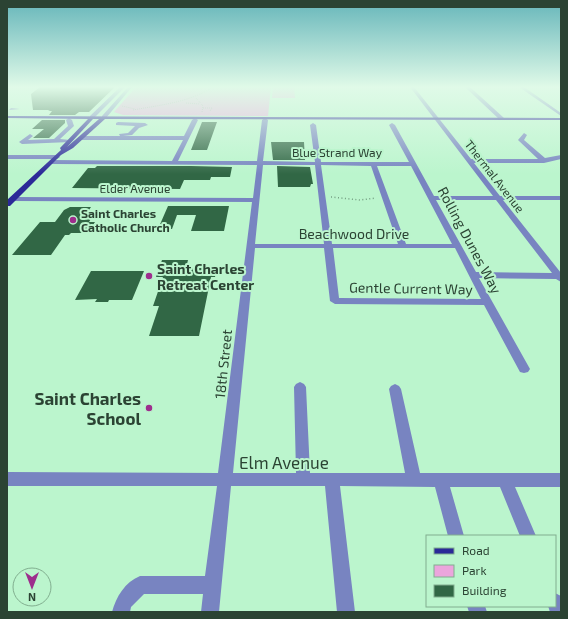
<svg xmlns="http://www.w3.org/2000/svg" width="568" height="619" font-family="'Exo 2',sans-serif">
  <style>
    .green { fill: #eba5dc }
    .building { fill: #316745 }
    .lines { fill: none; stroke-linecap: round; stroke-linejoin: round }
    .path-far1 { stroke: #739d80; stroke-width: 1; stroke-dasharray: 0.5 1.5; stroke-linecap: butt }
    .path { stroke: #739d80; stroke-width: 1.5; stroke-dasharray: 1 2.5; stroke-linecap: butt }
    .minor { fill: #7884c1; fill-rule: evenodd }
    .major { fill: #2b2998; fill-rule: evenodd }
    .poi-dot { fill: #9d2e8d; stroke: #bbf5cd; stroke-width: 1.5 }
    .labels { text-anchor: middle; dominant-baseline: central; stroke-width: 4; stroke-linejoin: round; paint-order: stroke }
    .far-street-label { font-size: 12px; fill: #2b4333; stroke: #bbf5cd }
    .far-poi-label { font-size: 12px; font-weight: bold; fill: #2b4333; stroke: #bbf5cd; text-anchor: start }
    .street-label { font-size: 14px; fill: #2b4333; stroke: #bbf5cd }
    .poi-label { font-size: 14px; font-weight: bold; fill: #2b4333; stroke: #bbf5cd; text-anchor: start }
    .near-poi-label { font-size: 17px; font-weight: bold; fill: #2b4333; stroke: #bbf5cd; text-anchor: end }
    .near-street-label { font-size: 17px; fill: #2b4333; stroke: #bbf5cd }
  </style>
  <rect width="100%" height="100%" fill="#bbf5cd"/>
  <path class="green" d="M136,87H271L268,116L123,115L114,112Z
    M273,87H294L295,98H272Z"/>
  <path class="building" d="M40,87H115L89,112H79L75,115H49L52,111H48L50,110H33L31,94Z
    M42,120H65V123L49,138H33L44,129H32Z
    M202,122H217L207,150H191Z
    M271,142H304L305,160H273Z
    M97,166H191L232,167L230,177H211L210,180H184L180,189L72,188L88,168H95Z
    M277,166L310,167L313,184H311L310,187H278Z
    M168,206H229L224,231H191L196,215H177L172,229H158Z
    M70,207H91L84,217H92L89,222H95L88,233H71L69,235H65L51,255H12L40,222H55L64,210Z
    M162,260H188L186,268H217L215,277H211L199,336H149L159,306H153L163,277H156Z
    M91,271H144L132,300H109L108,302H95L97,299L75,300Z"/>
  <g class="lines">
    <path class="path-far1" d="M196,98L203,106L202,112
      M186,103L200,104
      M122,106L135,109
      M203,108H212L210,111
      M133,110C160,105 185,103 210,89V87"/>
    <path class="path" d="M331,197L360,200L376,198"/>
    <path class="minor" d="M120,87H125L94,118H90V116Z
      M128,87H132L106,118H102V116Z
      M410,87H414L471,159H538L518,140L524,133L527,135L524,140L545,158L561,155V159L544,163H474L500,196H561V200H503L561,273V282L556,279L479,278L530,369L528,372L524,373L520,372L484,305L335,304L330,301L324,248H255L233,473H296L294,387L296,384L300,382L304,384L306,387L310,473H405L389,389L391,386L395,384L399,386L401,389L420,473H561V487H515L536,536H520L500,487H450L464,536H448L435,487L340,486L355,612H337L325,486H231L219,612H201L203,594H144L131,607L130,612H112C116,597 125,582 140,576H205L217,486H7V472L218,473L252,202L13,201L9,199L13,197L253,198L257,165L52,164L49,162L52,160L172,161L183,140H82L79,138L82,136H120L119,134L128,133L135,126L116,125V123L118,122L145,123L148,125L139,128L132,135L123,136H184L192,120L195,118L198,120L178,161H257L262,120L265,118L268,120L263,161L315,162L310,125L313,123L316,125L321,162H409L389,125L392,123L395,125L434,196H493ZM263,165H315L324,244H255ZM321,165L371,166L398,244H332ZM377,166H411L452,244H406ZM436,200H496L552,273L476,272ZM333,248H455L481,299L339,298Z
      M465,87H470L504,118V120H500Z
      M519,87H524L561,113V116Z
      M11,108L20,109L9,110Z
      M69,118L72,120L74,126L60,139L70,140V142L22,144L19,142L30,134L33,136L28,140L54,139L68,126L66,120Z
      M7,155H57L60,157L57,159H7Z
      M555,593L561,596V612H550L548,606H555Z
      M467,606H485L487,612H469Z"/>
    <path class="major" d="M7,116L561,118V120L105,119L73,148L61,155L10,206H7V200L61,150L60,148L88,119L7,118ZM93,119H99L67,147Z"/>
  </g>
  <linearGradient id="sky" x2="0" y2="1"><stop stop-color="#66b6ba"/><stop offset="0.5" stop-color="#e0fae8"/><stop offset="1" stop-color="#e0fae8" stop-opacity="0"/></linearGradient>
  <rect width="568" height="174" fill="url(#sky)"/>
  <g class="poi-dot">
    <circle cx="73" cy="220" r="4"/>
    <circle cx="149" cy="276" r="4"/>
    <circle cx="149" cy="408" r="4"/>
  </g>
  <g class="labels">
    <g class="far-street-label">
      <text x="337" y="152">Blue Strand Way</text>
      <text transform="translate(495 176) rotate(52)">Thermal Avenue</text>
      <text x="135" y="188">Elder Avenue</text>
    </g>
    <g class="far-poi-label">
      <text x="81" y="213">Saint Charles<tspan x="81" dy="14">Catholic Church</tspan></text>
    </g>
    <g class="street-label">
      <text x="354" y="233">Beachwood Drive</text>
      <text transform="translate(470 240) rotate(62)">Rolling Dunes Way</text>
      <text transform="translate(411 288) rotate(1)">Gentle Current Way</text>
      <text transform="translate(223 364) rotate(-84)">18th Street</text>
    </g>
    <g class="poi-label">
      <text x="157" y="268">Saint Charles<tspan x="157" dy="16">Retreat Center</tspan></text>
    </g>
    <g class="near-poi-label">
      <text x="141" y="398">Saint Charles<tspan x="141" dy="20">School</tspan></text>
    </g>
    <g class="near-street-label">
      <text x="284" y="462">Elm Avenue</text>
    </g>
  </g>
  <rect width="568" height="619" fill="none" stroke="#2b4333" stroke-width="16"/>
  <rect x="426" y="535" width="130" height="72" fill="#bbf5cd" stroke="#81ae8f"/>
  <rect x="434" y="548" width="20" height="6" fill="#2b2998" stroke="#81ae8f"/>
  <text x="462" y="555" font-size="12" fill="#2b4333">Road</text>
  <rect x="434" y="565" width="20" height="12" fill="#eba5dc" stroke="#81ae8f"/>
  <text x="462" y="575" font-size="12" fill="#2b4333">Park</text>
  <rect x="434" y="585" width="20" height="12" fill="#316745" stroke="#81ae8f"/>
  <text x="462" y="595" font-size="12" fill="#2b4333">Building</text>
  <g transform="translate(32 587) rotate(180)"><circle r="19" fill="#bbf5cd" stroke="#81ae8f"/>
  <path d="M0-3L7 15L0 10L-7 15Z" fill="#9d2e8d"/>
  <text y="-6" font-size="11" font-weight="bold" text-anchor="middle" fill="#2b4333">N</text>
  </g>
</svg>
